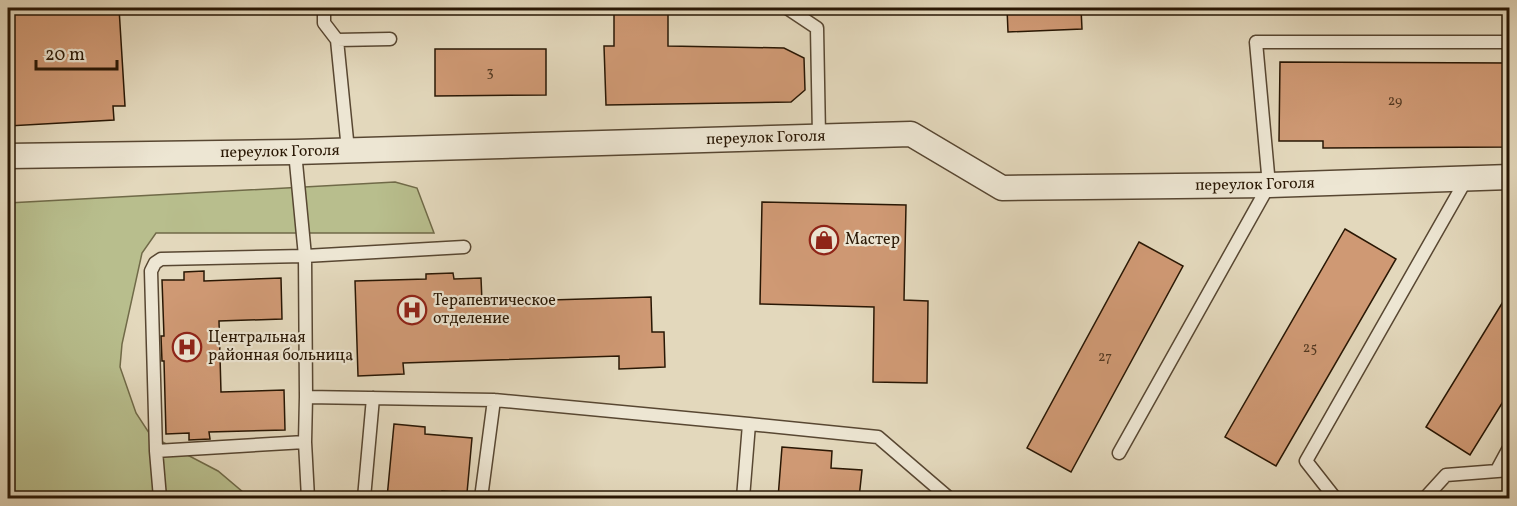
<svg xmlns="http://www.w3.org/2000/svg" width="1517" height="506" font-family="Vollkorn,serif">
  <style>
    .green { fill: #b8be8d; stroke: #706a48; stroke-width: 1.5 }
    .building { fill: #cf9974; stroke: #291704; stroke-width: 1.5 }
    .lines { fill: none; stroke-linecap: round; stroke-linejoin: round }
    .lane-casing { stroke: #584732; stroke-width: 15 }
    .street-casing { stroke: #584732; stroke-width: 27 }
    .lane { stroke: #ede6d3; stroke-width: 12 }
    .street { stroke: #ede6d3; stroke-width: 24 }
    .labels { text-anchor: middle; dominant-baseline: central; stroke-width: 4.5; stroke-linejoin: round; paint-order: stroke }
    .number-label { font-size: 14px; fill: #523820 }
    .street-label { font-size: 16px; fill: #291704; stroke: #ede6d3 }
    .poi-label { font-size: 16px; fill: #291704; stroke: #ede6d3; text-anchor: start }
  </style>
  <rect width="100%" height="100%" fill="#e3d8bc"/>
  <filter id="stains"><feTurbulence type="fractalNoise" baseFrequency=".00333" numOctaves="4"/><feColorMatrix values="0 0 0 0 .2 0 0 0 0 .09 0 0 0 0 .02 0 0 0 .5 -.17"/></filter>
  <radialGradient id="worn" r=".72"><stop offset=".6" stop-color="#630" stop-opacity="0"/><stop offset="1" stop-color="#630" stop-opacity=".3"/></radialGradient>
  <path class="green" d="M395,182L417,188L434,233H156L142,253L122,344L120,367L136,413L151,436L218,471L250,498H8V203Z"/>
  <path class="building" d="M8,8H119L125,106H113L114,120L8,126Z
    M614,8H668V46L784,48L804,58L805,90L791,102L606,105L604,46H614Z
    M1007,8H1081L1082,29L1008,32Z
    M435,49H546V95L435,96Z
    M1280,62L1509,63V147L1323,148V141H1279Z
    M762,202L906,205L904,300L928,301L927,383L873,382L874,307L760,304Z
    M1345,229L1396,259L1276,466L1225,437Z
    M1139,242L1183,266L1071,472L1027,448Z
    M204,271V281L281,278L282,319L219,321L221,392L284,390L285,430L209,432L210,439L189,440V433L166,434L164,361H162L161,336H164L162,280H184V272Z
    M453,273L454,279L481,278L482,302L651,297L652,332H664L665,367L619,369V356L403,363L404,374L358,376L355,281L426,279V274Z
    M1509,292V392L1470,455L1426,427Z
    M394,424L425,427V434L472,438L467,493L442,491L441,498H387Z
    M782,447L832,451L831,468L862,470L859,498H778Z"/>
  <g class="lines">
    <g class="lane-casing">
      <path id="lane" d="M324,8V23L337,40
        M787,8L817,28L819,136
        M348,150L337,40L390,39
        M295,152L305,256L306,397L494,400L749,424L743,498
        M306,397L305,442L156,451L151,271L155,263L161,259L305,256L464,247
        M749,424L878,437L949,498
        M305,442L308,498
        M156,451L160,498
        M1119,453L1269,185L1256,42H1510
        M1497,470L1510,446
        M364,498L373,398
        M481,498L494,400
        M1335,498L1306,461L1467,178
        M1425,498L1446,475L1510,470"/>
    </g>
    <g class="street-casing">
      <g id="street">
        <path id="s1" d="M8,156L295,152L911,134L1002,188L1269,185L1510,177"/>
      </g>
    </g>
    <use href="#lane" class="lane"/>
    <use href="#street" class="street"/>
  </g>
  <defs>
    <g id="shop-ring" transform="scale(1.5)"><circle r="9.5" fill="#ede6d3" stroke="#8f2418" stroke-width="1.5"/><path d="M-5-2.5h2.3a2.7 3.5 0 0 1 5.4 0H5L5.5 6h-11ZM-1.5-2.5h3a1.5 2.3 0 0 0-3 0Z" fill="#8f2418"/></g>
    <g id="hospital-ring" transform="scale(1.5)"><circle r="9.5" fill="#ede6d3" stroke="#8f2418" stroke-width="1.5"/><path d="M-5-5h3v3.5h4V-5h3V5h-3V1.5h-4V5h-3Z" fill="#8f2418"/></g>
  </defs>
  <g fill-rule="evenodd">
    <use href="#shop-ring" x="824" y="240"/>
    <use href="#hospital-ring" x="412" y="310"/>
    <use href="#hospital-ring" x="187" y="347"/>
  </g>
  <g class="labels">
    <g class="number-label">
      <text x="490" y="72">3</text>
      <text x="1395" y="101">29</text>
      <text x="1310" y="348">25</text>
      <text x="1105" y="357">27</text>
    </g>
    <g class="street-label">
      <text stroke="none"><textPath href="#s1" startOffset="758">переулок Гоголя</textPath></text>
      <text stroke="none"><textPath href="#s1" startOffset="272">переулок Гоголя</textPath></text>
      <text stroke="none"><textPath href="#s1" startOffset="1262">переулок Гоголя</textPath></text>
    </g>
    <g class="poi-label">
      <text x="845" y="240">Мастер</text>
      <text x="433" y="301">Терапевтическое<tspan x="433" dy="18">отделение</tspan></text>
      <text x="208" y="338">Центральная<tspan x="208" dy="18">районная больница</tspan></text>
    </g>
  </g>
  <rect width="1517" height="506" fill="none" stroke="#e3d8bc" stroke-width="30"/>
  <rect x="9" y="9" width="1499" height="488" fill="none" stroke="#291704" stroke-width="3"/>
  <rect x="15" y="15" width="1487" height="476" fill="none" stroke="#291704" stroke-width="1.5"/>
  <path d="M36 60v9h81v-9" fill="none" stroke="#291704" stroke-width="3"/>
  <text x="45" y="60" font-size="18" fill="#291704" stroke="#ede6d3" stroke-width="4.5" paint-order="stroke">20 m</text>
  <rect width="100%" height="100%" filter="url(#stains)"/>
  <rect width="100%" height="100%" fill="url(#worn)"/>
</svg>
